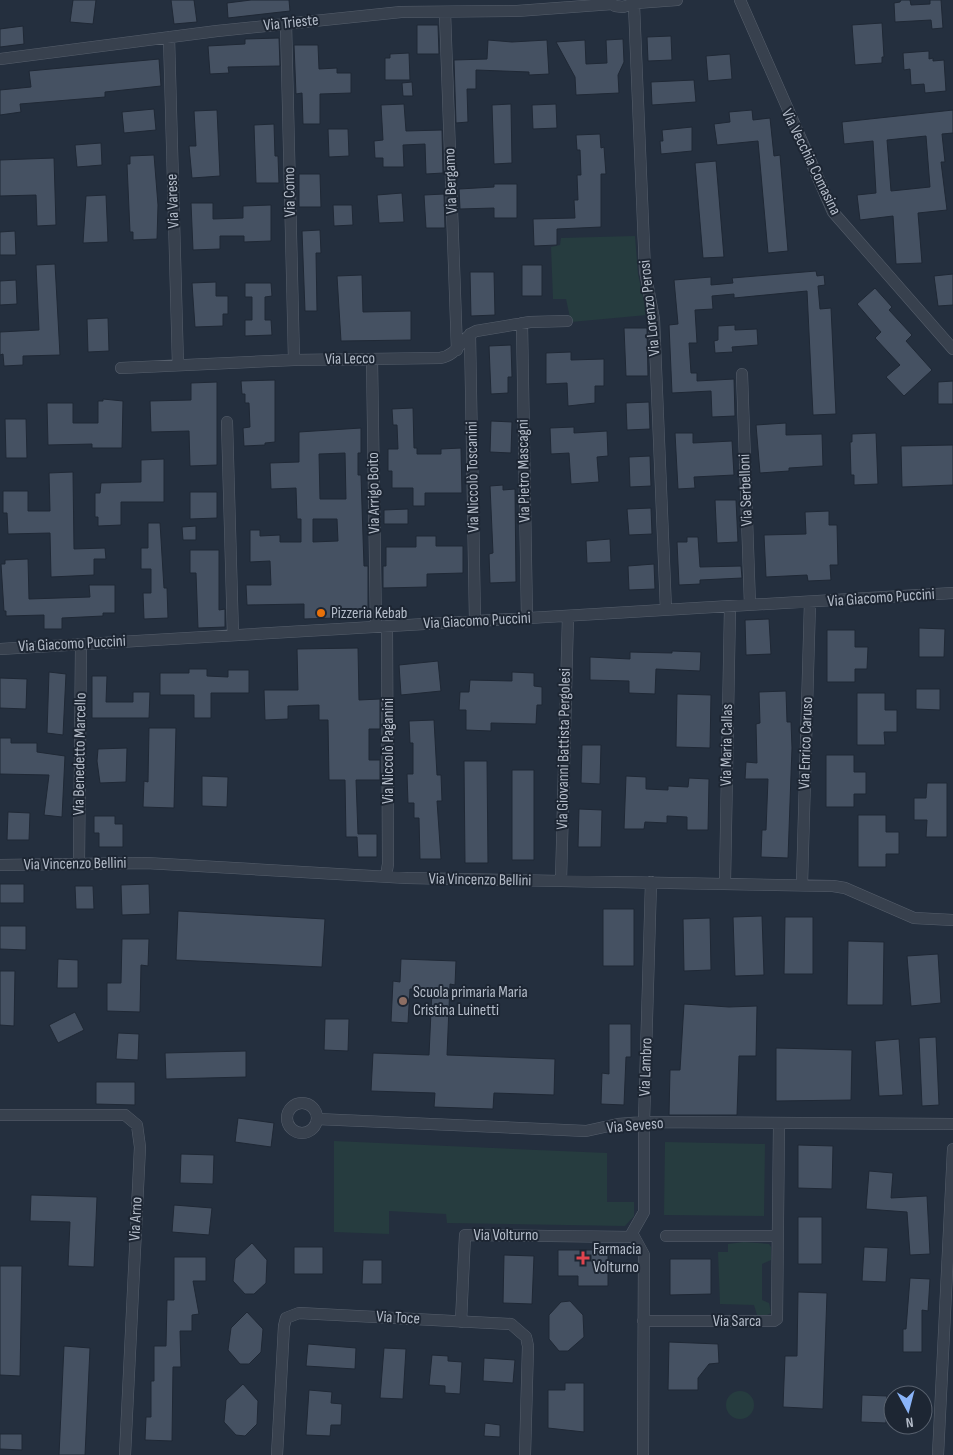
<svg xmlns="http://www.w3.org/2000/svg" width="953" height="1455" font-family="'Sofia Sans Condensed',sans-serif">
  <style>
    .green { fill: #263c3f }
    .building { fill: #455162; stroke: #1f2835; fill-rule: evenodd }
    .lines { fill: none; stroke-linecap: round; stroke-linejoin: round }
    .minor-casing { stroke: #565f6c; stroke-width: 12 }
    .minor { stroke: #38414e; stroke-width: 11 }
    .food-dot { fill: #e8710a; stroke: #1d2633; stroke-width: 2 }
    .education-dot { fill: #8d6e63; stroke: #1d2633; stroke-width: 2 }
    .health-dot { fill: #e0444e; stroke: #1d2633; stroke-width: 2 }
    .labels { text-anchor: middle; dominant-baseline: central; stroke-width: 4; stroke-linejoin: round; paint-order: stroke }
    .street-label { font-size: 16px; fill: #b4bcc9; stroke: #1d2633 }
    .poi-label { font-size: 16px; fill: #b4bcc9; stroke: #1d2633; text-anchor: start }
  </style>
  <rect width="100%" height="100%" fill="#242f3e"/>
  <path class="green" d="M635,236L638,274L647,315L571,322L566,299H553L551,247L560,245L561,238Z
    M334,1141L607,1153V1202H634V1216L625,1226L447,1223L446,1214L389,1211V1234L334,1232Z
    M665,1142L765,1144L764,1216L664,1215Z
    M744,1242L769,1244L771,1247V1260L762,1264V1300L769,1303L771,1313L767,1315H757L754,1305L720,1304L718,1252H728V1244Z
    M726 1405a14 14 0 1 1 28 0a14 14 0 1 1-28 0Z"/>
  <path class="building" d="M73,0H96L93,24L70,22Z
    M171,0H194L197,22L174,24Z
    M251,0H289L290,11L228,18L227,3Z
    M901,0H910L911,5L930,4V0H941L943,28L932,29L931,20L895,22L894,3L900,2Z
    M882,23L884,57H882V63L855,65L852,25Z
    M417,25H438L439,54H417Z
    M23,26L24,44L0,47V29Z
    M671,36L672,60L648,61L647,37Z
    M279,38L280,66L228,67L229,73L210,74L208,46L245,44V39Z
    M623,39L624,62L618,75L619,93L576,95L575,77L556,42L585,40L586,64L607,63L606,40Z
    M488,40L512,42L547,40L549,74L529,75V72L476,70V89H467L468,122L456,123L454,60L487,59Z
    M294,45H318L319,69L337,68V73H351V93L320,94V124H303L302,93L296,94Z
    M929,51V59L933,58V61L944,60L946,91L925,93L924,84L911,85L910,69L904,70L903,53Z
    M409,53L410,80H385V58H390V54Z
    M730,54L732,79L708,81L706,56Z
    M159,59L161,86L105,92V97L20,104L21,112L0,115V90L31,87L29,71Z
    M694,80L696,102L652,105L651,82Z
    M412,82L413,96H403L402,83Z
    M404,104L406,131L442,130L443,173L426,174L425,144L403,145L404,167H383V158H375L374,141L383,140L381,105Z
    M511,104L512,163L494,164L492,105Z
    M556,104L557,128L533,129L532,105Z
    M154,109L156,130L124,133L122,112Z
    M217,110L220,176L192,178L189,146H196L194,111Z
    M752,110L753,120L770,118L774,156L780,155L788,251L768,253L758,141L717,145L714,124L730,122L729,112Z
    M953,110V133L942,134L945,162H941L947,210L918,213L922,263L896,264L893,216L860,220L857,195L876,193L873,141L844,144L842,122ZM926,136L930,187L891,191L887,140Z
    M274,124L275,156H278L279,183H256L254,125Z
    M692,127V151L661,154L660,141H663L662,130Z
    M328,129H348L349,156L329,157Z
    M600,134L601,148L604,147L606,174H601V227L557,229V245L534,246L533,219L575,218L574,200H578L577,175H581L580,150H577L576,135Z
    M101,143L102,165L77,167L75,145Z
    M154,155L158,205L157,239L133,240V232H130L127,164H130V156Z
    M54,158L56,225L37,226L36,195L0,196V160Z
    M716,161L724,257L703,258L695,163Z
    M299,174H320L321,207H299Z
    M494,184H517V218H494V208L460,209L459,189L494,187Z
    M402,193L404,222L379,223L377,195Z
    M444,194L445,228H426L424,195Z
    M106,195L108,242L83,243L86,196Z
    M191,203H213V219L243,218V206L271,205V241L244,242V236H220V249L193,250Z
    M333,205H352L353,225L334,226Z
    M320,230L321,253H316L317,311H305L302,231Z
    M15,231L16,255H0V232Z
    M55,264L60,355L23,356V365L4,366L3,354L0,355V332L39,330L36,265Z
    M522,265H542V296H522Z
    M816,271L817,276L824,275L825,285L818,286L820,309L831,308L836,414L813,415L807,291L734,298V294L712,296L713,309L695,310L697,343H689L691,373H697V381L734,379L735,416L712,417L711,391L672,393L669,325L678,324L674,280L711,277V285L733,283L732,278Z
    M470,272H494L495,315L471,316Z
    M953,274V305L938,306L934,276Z
    M362,275L363,312L411,311V340L341,341L337,276Z
    M16,280L17,304L0,305V281Z
    M216,282V296H228V314H223V326L195,327L192,283Z
    M245,283H271L272,296L265,297V320H271L272,335L245,336V320H252V297H245Z
    M875,288L892,307L889,310L912,335L906,341L932,370L904,396L886,377L900,365L875,338L881,332L857,304Z
    M108,318L109,351L88,352L87,319Z
    M735,325V330L757,329L758,345L732,347L733,352L715,353L714,341L718,340V326Z
    M624,328H647L648,376H626Z
    M511,345L512,377H508V393L491,394L489,346Z
    M571,352V360L604,359V386H595V403L568,406L567,383L546,384V353Z
    M275,380V442L265,443V445L244,446L243,428L250,427L249,403H245V394H242L241,381Z
    M953,381V404H938V382Z
    M217,382V465L190,466L189,431L151,432L150,401L191,400V383Z
    M103,399L123,401L122,448H92V444L48,445L47,403H73V423H98V401H103Z
    M649,402L650,429L627,430L626,403Z
    M413,408L414,448H417V454H441V449L461,448L462,493H425V506H413V488H392V471H388V449H398L397,425H393L392,409Z
    M5,419H26L27,458H6Z
    M491,421L512,422L511,453L490,452Z
    M786,423V435L822,434L823,466L789,468V471L760,473L756,425Z
    M574,427V433L607,431L608,456L597,457L599,482L571,484L569,453L551,454L550,428Z
    M361,428V453H358V475H361L364,566H368V617L304,619V604L247,605L246,585H271L270,561L250,562V530H260V536L280,535V542H301V519H297L296,488L271,489L270,463L299,462V432ZM345,453L346,499H320L319,454ZM313,519H337L338,541L313,542Z
    M675,433H693V443L732,441L734,475L694,477L695,488L678,489Z
    M876,433L878,484L854,485V475H851L850,442H852V434Z
    M953,445V485L902,487L901,446Z
    M650,456L651,486L630,487L629,457Z
    M164,459V502H121V525L98,526V517H95V493H100L101,483L141,482V460Z
    M73,472L74,549L105,548L106,559H94V575L51,577L50,533L8,534L7,513H3V491H28V511H50L49,473Z
    M503,485V490L515,489L516,582L490,583L489,554L493,553L490,486Z
    M190,492H217V518L190,519Z
    M715,500H736L738,542L717,543Z
    M651,508L652,534L629,535L627,509Z
    M408,509V524H384V510Z
    M829,511V525H837L838,565H830L831,580L808,581L807,575L766,577L764,535L806,534L805,512Z
    M148,523H160L164,588H167L168,618L144,619L143,593H151V569H141V548H148Z
    M196,526V540H183L182,527Z
    M416,536H436V546H463V573L427,574V587L383,588V566H386V547H416Z
    M687,537H698L700,567L741,566L742,578L700,580V584L679,585L677,542H687Z
    M610,539L611,562L587,563L586,541Z
    M190,550H219V610L225,609V627L198,628L196,573H190Z
    M28,559L29,599L90,597L89,585H115V613H103V616L62,618V629H44V615L6,616V611H4L1,564H5V560Z
    M654,564L655,589L629,590L628,566Z
    M769,619L771,654L746,655L745,620Z
    M919,628L945,629L944,657H919Z
    M827,630H855V647H868L867,669H855V682H827Z
    M358,648L359,700L380,699V729H369V760H380V780H356L358,834H377V857H358L357,837H346L345,780H329L328,720H319V705L288,706V719L265,720L264,690H298L297,649Z
    M672,651L701,652L700,671L656,669L655,694L629,693V681L590,680V657L630,659V652L672,653Z
    M438,661L441,691L401,695L399,665Z
    M189,669H207V676L228,677V670H249V693H211V718H194V695H160V673H189Z
    M49,672L66,674L63,735L47,733Z
    M512,672L534,673V686L542,687V705H537L536,724L491,723V731L466,730V710H459L460,692H469L470,680L512,681Z
    M92,676H107L106,702H133V692H150L149,718H92Z
    M0,678L27,679L26,709L0,708Z
    M916,689H940V710L916,709Z
    M786,691L787,722H791L792,748L788,858L761,857L762,830H766L768,779H745L746,762L757,763L756,724L760,723L759,692Z
    M857,693H885V710H897V732H884L885,745H857Z
    M677,694L711,695L710,748L676,747Z
    M434,720L437,775H441L442,801H437L441,859H420L419,818H414V803H408L407,774H413V743H410L409,721Z
    M149,728H176L174,808L143,807L144,781L148,782Z
    M0,738H11V743H37V752L65,756L62,817L44,815L49,775L0,774Z
    M582,745H601L600,784L581,783Z
    M127,748L126,782L100,783L97,761L98,749Z
    M826,755H854V772H866V794H854V807H826Z
    M464,761H487L488,863H465Z
    M512,770H534V860H512Z
    M202,776L228,777L227,807L202,806Z
    M626,776L646,777V789L668,790V786L688,787L689,778L709,779L708,830H687V817L667,816V823L645,822L644,829H624Z
    M927,783H947V837H926L927,820H914V798H926Z
    M579,809L602,810L601,847H578Z
    M8,812L30,813L29,840H7Z
    M858,815H886V832H899V854H886V867H858Z
    M94,816H115V824H123V847H99V833H94Z
    M0,884H24V903H0Z
    M149,884L150,914L122,915L121,885Z
    M75,886H93L94,909H76Z
    M603,909H634V966H603Z
    M178,911L325,919L322,967L176,960Z
    M762,916L764,975L735,976L733,917Z
    M785,917H813V974H784Z
    M710,918L711,970L684,971L683,919Z
    M0,926H26V950L0,949Z
    M122,939H149L148,966L141,965L140,1012L107,1011V983H121Z
    M848,941L884,942L883,1005H847Z
    M938,954L941,1003L911,1006L907,956Z
    M58,959L78,960V988H57Z
    M401,959L456,961L455,985L450,984L447,1055L555,1059L554,1095L494,1093L493,1109L434,1107L435,1093L371,1091L373,1053L429,1055L432,990L410,989L408,1023L391,1022L393,981L400,982Z
    M0,971H15L14,1026L0,1025Z
    M684,1004L729,1007L757,1006L756,1056H739L737,1115H669L670,1070H680Z
    M75,1012L84,1030L58,1043L49,1025Z
    M325,1019H349L348,1051L324,1050Z
    M609,1024H631V1057H626L624,1105L601,1104L602,1073L609,1074Z
    M118,1033L139,1034L138,1060L116,1059Z
    M936,1037L939,1105L922,1106L919,1038Z
    M899,1039L903,1095L879,1096L875,1041Z
    M776,1048L852,1050L851,1100L776,1101Z
    M246,1051V1077L166,1079L165,1053Z
    M96,1082H135V1105L96,1104Z
    M238,1118L274,1123L271,1147L235,1142Z
    M798,1145L833,1146L832,1189L798,1188Z
    M181,1154L214,1155L213,1184L180,1183Z
    M869,1171L893,1173L891,1198L927,1196L930,1254L910,1255L907,1212L866,1209Z
    M31,1195L97,1197L94,1267L68,1266L70,1222L30,1221Z
    M174,1205L212,1208L209,1235L172,1232Z
    M798,1217H822V1264H798Z
    M252,1243L267,1260L266,1283L254,1294H245L233,1281L235,1259Z
    M294,1247H323V1274H294Z
    M864,1247L888,1248L886,1282L862,1281Z
    M558,1250H608V1286H578V1276H558Z
    M504,1255L534,1256L532,1304L503,1303Z
    M174,1257H206V1281H193L199,1314L192,1315V1331H180L181,1367H173L172,1441L145,1440L146,1417H151V1381H154V1346H166L167,1300H174Z
    M670,1259H711V1294L670,1295Z
    M363,1260H382V1284H362Z
    M0,1266H22L20,1376L0,1375Z
    M910,1278L930,1279L928,1311L922,1310V1352H903V1329H906Z
    M798,1292L827,1293L823,1409L783,1407L785,1356H797Z
    M570,1301L583,1315L584,1337L568,1351H559L549,1339V1315L561,1302Z
    M247,1312L263,1329L261,1352L249,1364H240L228,1350L231,1328Z
    M669,1342L718,1344L719,1363L709,1364L698,1378V1390H668Z
    M308,1344L356,1348L355,1369L306,1366Z
    M64,1346L90,1348L85,1455H59Z
    M384,1348L406,1349L403,1399L380,1398Z
    M432,1355L448,1356V1361L462,1362L460,1394L445,1393V1386L429,1385Z
    M484,1358L515,1360L513,1383L483,1381Z
    M565,1383H584V1432L548,1428V1390H565Z
    M243,1384L258,1401L257,1424L245,1436L236,1435L224,1422L226,1400Z
    M309,1390L332,1392L331,1403L342,1404L341,1425H331L330,1436L306,1435Z
    M862,1395L887,1396L886,1423L861,1422Z
    M485,1423L500,1425V1437L484,1436Z
    M0,1434H22V1450L0,1449Z"/>
  <g class="lines">
    <g class="minor-casing">
      <path id="minor" d="M607,0L615,6L623,7L636,3L677,0
        M740,0L833,212L953,349
        M634,5L645,271L654,319L666,610
        M445,12L457,350
        M286,23L294,360
        M169,37L178,365
        M0,59L217,31L401,12L517,11L612,4
        M522,323L527,618
        M470,334L475,621
        M372,359L376,627
        M121,368L294,360L440,358C459,355 461,337 476,331L530,322L567,321
        M742,374L750,605
        M227,422L233,635
        M0,649L953,593
        M79,864L81,644
        M0,865L146,863L407,878L833,886L845,888L914,918L953,920
        M386,876L388,864L387,626
        M561,881L568,616
        M725,883L730,607
        M802,884L810,602
        M287 1118a15 15 0 1 1 30 0a15 15 0 1 1-30 0Z
        M0,1115H125L137,1125L140,1147L125,1455
        M317,1119L586,1131L618,1124L644,1122L953,1124
        M666,1236H778
        M643,1321H774L777,1319L779,1124
        M461,1322L465,1235L633,1237
        M277,1455L284,1326L286,1318L299,1313L511,1324L526,1337L528,1346L525,1455
        M643,1455L644,1255L632,1233L644,1212V1122L651,882
        M938,1455L953,1149"/>
    </g>
    <use href="#minor" class="minor"/>
  </g>
  <circle class="food-dot" cx="321" cy="613" r="5"/>
  <circle class="education-dot" cx="403" cy="1001" r="5"/>
  <path class="health-dot" d="M580.5 1250.5h5v5h5v5h-5v5h-5v-5h-5v-5h5z"/>
  <g class="labels">
    <g class="street-label">
      <text transform="translate(291 23) rotate(-6)">Via Trieste</text>
      <text transform="translate(811 162) rotate(64)">Via Vecchia Comasina</text>
      <text transform="translate(451 181) rotate(-92)">Via Bergamo</text>
      <text transform="translate(290 192) rotate(-91)">Via Como</text>
      <text transform="translate(173 201) rotate(-92)">Via Varese</text>
      <text transform="translate(650 308) rotate(-96)">Via Lorenzo Perosi</text>
      <text transform="translate(350 359) rotate(-1)">Via Lecco</text>
      <text transform="translate(524 471) rotate(-91)">Via Pietro Mascagni</text>
      <text transform="translate(473 477) rotate(-91)">Via Niccolò Toscanini</text>
      <text transform="translate(746 490) rotate(-92)">Via Serbelloni</text>
      <text transform="translate(374 493) rotate(-91)">Via Arrigo Boito</text>
      <text transform="translate(881 598) rotate(-4)">Via Giacomo Puccini</text>
      <text transform="translate(477 621) rotate(-3)">Via Giacomo Puccini</text>
      <text transform="translate(72 644) rotate(-3)">Via Giacomo Puccini</text>
      <text transform="translate(806 743) rotate(-88)">Via Enrico Caruso</text>
      <text transform="translate(727 745) rotate(-89)">Via Maria Callas</text>
      <text transform="translate(564 749) rotate(-89)">Via Giovanni Battista Pergolesi</text>
      <text transform="translate(388 751) rotate(-90)">Via Niccolò Paganini</text>
      <text transform="translate(80 754) rotate(-89)">Via Benedetto Marcello</text>
      <text transform="translate(75 864) rotate(-1)">Via Vincenzo Bellini</text>
      <text transform="translate(480 880) rotate(1)">Via Vincenzo Bellini</text>
      <text transform="translate(646 1067) rotate(-88)">Via Lambro</text>
      <text transform="translate(635 1126) rotate(-5)">Via Seveso</text>
      <text transform="translate(136 1219) rotate(-87)">Via Arno</text>
      <text x="506" y="1235">Via Volturno</text>
      <text transform="translate(398 1318) rotate(3)">Via Toce</text>
      <text x="737" y="1321">Via Sarca</text>
    </g>
    <g class="poi-label">
      <text x="331" y="613">Pizzeria Kebab</text>
      <text x="413" y="992">Scuola primaria Maria<tspan x="413" dy="18">Cristina Luinetti</tspan></text>
      <text x="593" y="1249">Farmacia<tspan x="593" dy="18">Volturno</tspan></text>
    </g>
  </g>
  <g transform="translate(908 1410) rotate(173)"><circle r="24" fill="#1d2633" stroke="#59626f"/>
  <path d="M0-4L9 19L0 12L-9 19Z" fill="#8ab4f8"/>
  <text y="-8" font-size="14" font-weight="bold" text-anchor="middle" fill="#b4bcc9">N</text>
  </g>
</svg>
